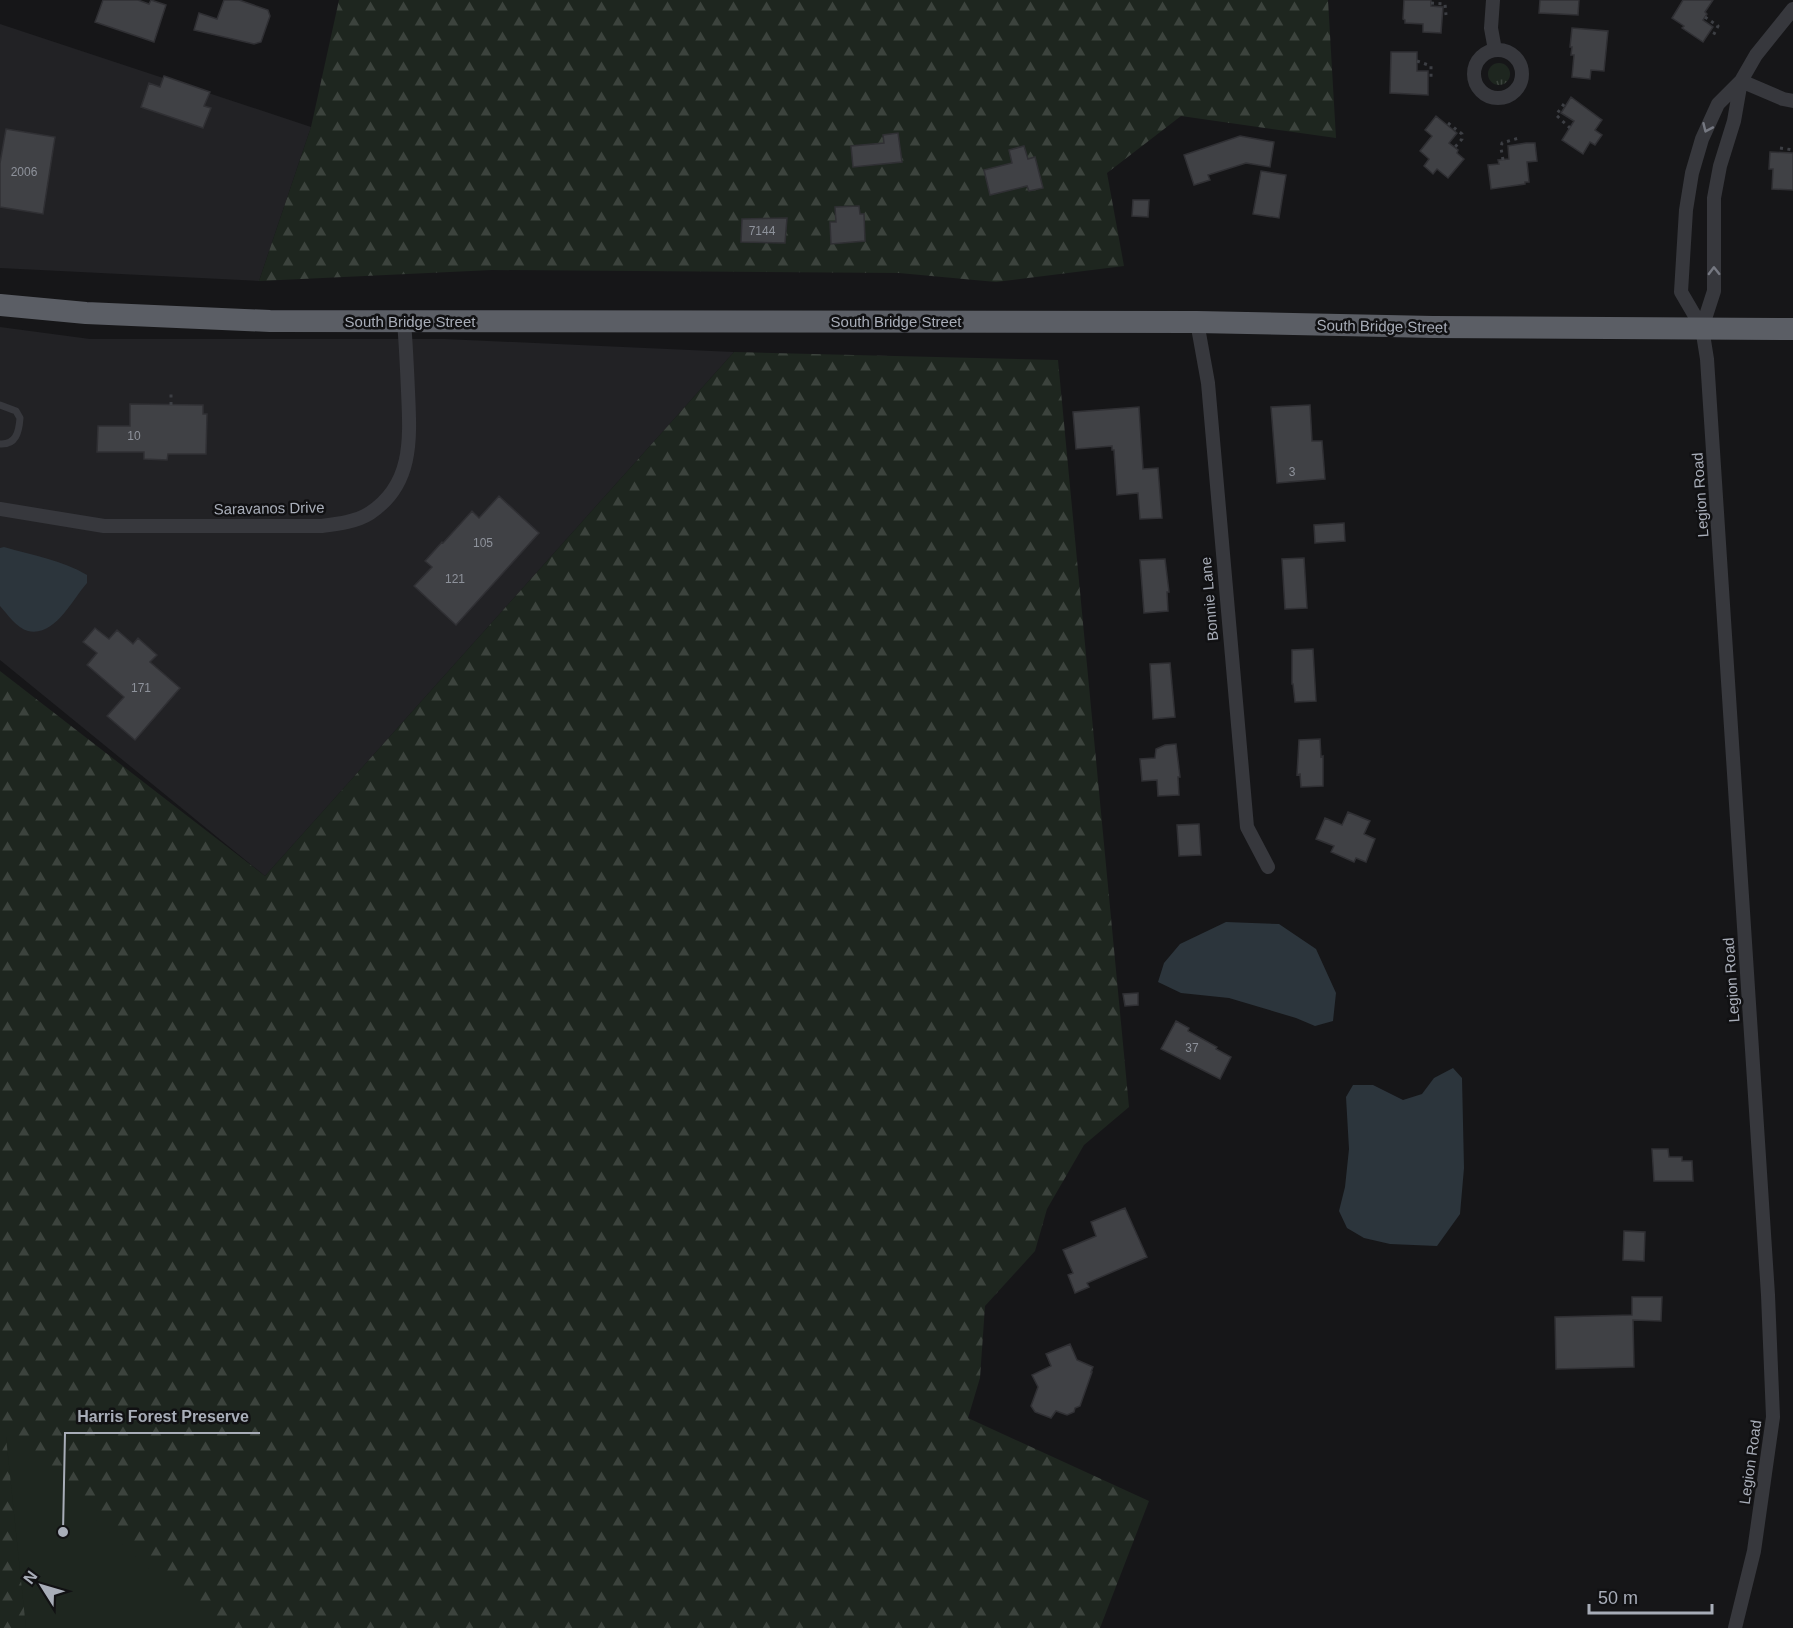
<svg xmlns="http://www.w3.org/2000/svg" width="1793" height="1628" font-family="Helvetica,sans-serif">
  <style>
    .built { fill: #222225 }
    .grass { fill: url(#grass-tufts) }
    .forest { fill: url(#forest-firs) }
    .park { fill: #1e261f }
    .water { fill: #2c353c }
    .building { fill: #404145; stroke: #303034; stroke-width: 1.5 }
    .lines { fill: none; stroke-linecap: round; stroke-linejoin: round }
    .path { stroke: #3d3f44; stroke-width: 3; stroke-dasharray: 3 4.5; stroke-linecap: butt }
    .service { stroke: #37383d; stroke-width: 7 }
    .minor { stroke: #37383d; stroke-width: 14 }
    .trunk { stroke: #5b5e65; stroke-width: 22 }
    .oneway { stroke: #757881 }
    .labels { text-anchor: middle; dominant-baseline: central; stroke-width: 5; stroke-linejoin: round; paint-order: stroke }
    .number-label { font-size: 12px; fill: #8e929b }
    .street-label { font-size: 15px; fill: #a8adb8; stroke: #111113 }
    .leader { fill: none; stroke: #a8adb8; stroke-width: 2 }
    .callout-dot { fill: #a8adb8; stroke: #111113; stroke-width: 2 }
    .callout-label { font-size: 16px; text-anchor: middle; font-weight: bold; fill: #a8adb8; stroke: #111113; stroke-width: 5; stroke-linejoin: round; paint-order: stroke }
  </style>
  <defs>
    <pattern id="grass-tufts" width="24" height="20" patternUnits="userSpaceOnUse" patternTransform="scale(1.5)"><rect width="24" height="20" fill="#1e261f"/><path d="M3 7l-1-3M5 7V3M7 7l1-3M15 17l-1-3M17 17v-4M19 17l1-3" fill="none" stroke="#3c433d"/></pattern>
    <pattern id="forest-firs" width="22" height="20" patternUnits="userSpaceOnUse" patternTransform="scale(1.5)"><rect width="22" height="20" fill="#1e261f"/><path d="M5 1l3.5 6h-7zM16 11l3.5 6h-7z" fill="#3c433d"/></pattern>
  </defs>
  <rect width="100%" height="100%" fill="#161618"/>
  <path class="built" d="M0,24L311,127L259,281L0,268Z
    M0,327L90,339H445L734,352L265,876L0,660Z"/>
  <path class="grass" d="M1488 74a11 11 0 1 1 22 0a11 11 0 1 1-22 0Z"/>
  <path class="forest" d="M339,0H1328L1336,138L1181,116L1107,173L1124,266L996,282L899,273L492,270L259,281L311,127Z
    M734,352L1058,360L1129,1107L1084,1145L1047,1209L1035,1251L985,1306L980,1378L968,1418L1149,1501L1100,1628H0V671L265,876Z"/>
  <path class="park" d="M6,1437L213,1628H26Z"/>
  <path class="water" d="M4,547C32,555 62,560 87,575V583C72,600 55,637 28,631C17,628 7,614 0,606V548Z
    M1226,922L1279,924L1316,949L1336,993L1333,1021L1315,1026L1296,1018L1229,998L1181,993L1158,982L1164,963L1180,944Z
    M1453,1068L1462,1078L1464,1168L1460,1214L1437,1246L1390,1244L1364,1238L1347,1228L1339,1211L1345,1187L1349,1149L1346,1097L1353,1085H1373L1403,1100L1422,1094L1434,1078Z"/>
  <path class="building" d="M103,0H138L149,4L151,0L166,5L154,42L95,22Z
    M224,0H239L268,10L270,16L261,42L254,44L194,30L199,13L217,19Z
    M1404,0H1431V6L1443,7L1441,33L1423,32V24L1405,23V20L1403,19Z
    M1540,0H1579L1578,15L1539,13Z
    M1683,0H1713L1705,12L1707,14L1703,20L1713,27L1703,42L1682,28L1684,26L1672,18Z
    M1572,28L1608,31L1604,71L1591,70L1590,79L1572,77L1574,55H1571L1572,47H1570Z
    M1391,52H1417V71H1428V95L1390,93Z
    M164,76L210,92L204,106L211,108L203,128L141,107L149,83L160,87Z
    M1571,97L1602,120L1595,130L1602,135L1595,145L1590,142L1583,154L1562,140L1574,121L1561,113Z
    M1436,116L1457,133L1449,143L1458,150L1457,153L1464,159L1448,178L1437,169L1433,174L1424,166L1429,159L1420,151L1432,136L1425,130Z
    M6,129L55,137L43,214L0,207V163Z
    M898,133L902,162L853,167L851,146L884,143L883,135Z
    M1240,136L1274,142L1270,167L1246,163L1208,175L1210,180L1194,185L1184,155Z
    M1526,143H1535L1537,161L1527,162L1529,182H1525V184L1491,189L1488,165L1499,164L1498,160L1509,159L1508,146Z
    M1024,146L1028,159L1035,157L1043,188L1029,191L1027,186L990,195L984,170L1012,163L1009,150Z
    M1770,152L1793,153V190L1772,189L1773,169H1769Z
    M1261,171L1286,175L1279,218L1253,214Z
    M1133,200H1149L1148,217L1132,216Z
    M859,206L860,214H864L865,241L831,244L830,222H836L835,207Z
    M787,218L785,243L741,242L742,219Z
    M130,404L203,405V414H207L206,454H168L167,460L144,459V452H97L98,426H130Z
    M1310,405L1312,441H1322L1325,479L1277,483L1271,407Z
    M1139,407L1143,469L1158,468L1162,518L1140,519L1138,493L1117,495L1114,450H1112V446L1076,449L1073,412Z
    M499,496L539,533L456,625L414,586L432,567L425,561L442,542L443,543L472,511L479,518Z
    M1344,523L1345,541L1315,543L1314,525Z
    M1304,558L1307,608L1285,609L1282,559Z
    M1165,559L1169,592H1167L1168,611L1144,613L1140,560Z
    M95,628L109,639L117,630L133,644L138,638L157,655L150,662L180,688L135,740L107,716L124,697L87,665L97,653L83,642Z
    M1313,649L1316,701L1295,702L1293,684H1292V650Z
    M1170,663L1175,717L1153,719L1150,664Z
    M1320,739L1321,757L1323,756V786L1301,787L1300,774L1297,775L1299,740Z
    M1176,744L1180,777H1178L1179,795L1158,796L1157,780L1142,781L1140,759L1155,758L1156,749L1165,745Z
    M1348,812L1370,821L1364,834L1375,839L1366,862L1356,858L1354,862L1331,852L1334,846L1316,839L1325,818L1342,825Z
    M1199,824L1201,855L1179,856L1177,825Z
    M1138,993V1005L1125,1006L1123,994Z
    M1176,1021L1189,1028L1188,1031L1217,1047L1216,1049L1231,1057L1220,1079L1161,1049Z
    M1652,1149H1668L1669,1157H1682V1161H1692L1693,1181H1654Z
    M1125,1208L1147,1257L1087,1283L1089,1287L1075,1293L1068,1275L1073,1273L1063,1250L1096,1236L1091,1222Z
    M1624,1231L1645,1232L1644,1261L1623,1260Z
    M1632,1297H1662L1661,1321L1633,1320L1634,1367L1556,1369L1555,1317L1632,1315Z
    M1070,1344L1077,1360L1093,1367L1091,1372H1092L1080,1406L1075,1408L1074,1412L1067,1415L1056,1411L1051,1418L1035,1412L1031,1406L1038,1387L1032,1375L1051,1366L1046,1354Z"/>
  <g class="lines">
    <path class="path" d="M1431,3L1445,4L1446,15
      M1705,17L1718,26L1713,36
      M1417,61L1431,66V81
      M1564,104L1556,115L1570,128
      M1448,123L1462,134V139L1455,147
      M1780,148L1793,150
      M1503,160L1501,148L1502,143L1519,138
      M171,405V390"/>
    <path class="service" d="M0,405L16,411L20,418C19,432 16,445 0,444"/>
    <path class="minor" d="M1493,0L1491,28L1495,50
      M1474 74a24 24 0 1 1 48 0a24 24 0 1 1-48 0Z
      M1741,81L1783,99L1793,101
      M1197,322L1208,383L1247,827L1268,867
      M1702,328L1714,291V198L1720,166L1734,121L1741,81
      M0,509L104,526H321C337,524 356,522 370,513C414,484 410,437 408,391C407,368 406,345 404,322
      M1735,1628L1754,1551L1773,1417L1768,1295L1707,359L1702,328L1681,292L1686,210L1692,173L1702,139L1718,104L1741,81L1756,55L1793,9"/>
    <path class="trunk" d="M0,305L86,313L270,321L1197,322L1433,327L1793,329"/>
  </g>
  <defs><path id="oneway-chevron" d="M-2-3.5L2.5 0L-2 3.5" fill="none" stroke-width="1.6" stroke-linecap="round" stroke-linejoin="round" transform="scale(1.5)"/></defs>
  <g class="oneway">
    <use href="#oneway-chevron" transform="translate(1707 128) rotate(114)"/>
    <use href="#oneway-chevron" transform="translate(1714 271) rotate(-91)"/>
  </g>
  <g class="labels">
    <g class="number-label">
      <text x="24" y="172">2006</text>
      <text x="762" y="231">7144</text>
      <text x="134" y="436">10</text>
      <text x="1292" y="472">3</text>
      <text x="483" y="543">105</text>
      <text x="455" y="579">121</text>
      <text x="141" y="688">171</text>
      <text x="1192" y="1048">37</text>
    </g>
    <g class="street-label">
      <text x="410" y="321">South Bridge Street</text>
      <text x="896" y="321">South Bridge Street</text>
      <text transform="translate(1382 326) rotate(1)">South Bridge Street</text>
      <text transform="translate(1700 495) rotate(-94)">Legion Road</text>
      <text transform="translate(269 508) rotate(-1)">Saravanos Drive</text>
      <text transform="translate(1209 599) rotate(-95)">Bonnie Lane</text>
      <text transform="translate(1731 980) rotate(-94)">Legion Road</text>
      <text transform="translate(1750 1462) rotate(-82)">Legion Road</text>
    </g>
  </g>
  <path class="leader" d="M63 1532L65 1433H260"/>
  <circle class="callout-dot" cx="63" cy="1532" r="6"/>
  <g class="callout-label">
    <text x="163" y="1422">Harris Forest Preserve</text>
  </g>
  <g transform="translate(42 1586) rotate(307)" stroke="#111113" stroke-width="4.5" paint-order="stroke">
  <path d="M0-4.5L10 22L0 15L-10 22Z" fill="#a8adb8"/>
  <text y="-9" font-size="16" font-weight="bold" text-anchor="middle" fill="#a8adb8">N</text>
  </g>
  <path d="M1589 1604v9h123v-9" fill="none" stroke="#a8adb8" stroke-width="3"/>
  <text x="1598" y="1604" font-size="18" fill="#a8adb8" stroke="#111113" stroke-width="4.5" paint-order="stroke">50 m</text>
</svg>
